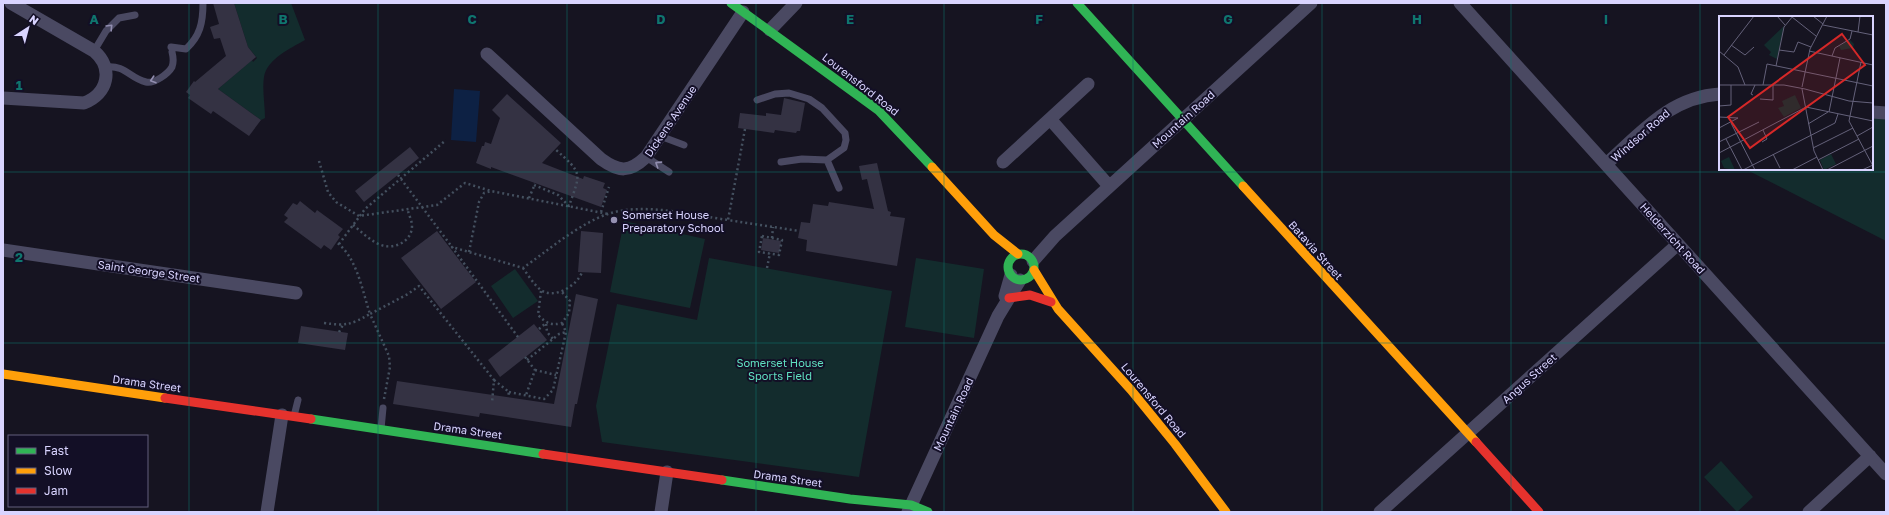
<svg xmlns="http://www.w3.org/2000/svg" width="1889" height="515" font-family="'Golos Text',sans-serif">
  <style>
    .green { fill: #132c2d }
    .water { fill: #0d2144 }
    .building { fill: #343243 }
    .lines { fill: none; stroke-linecap: round; stroke-linejoin: round }
    .path { stroke: #44505f; stroke-width: 2.5; stroke-dasharray: 2 3; stroke-linecap: butt }
    .lane { stroke: #4a4962; stroke-width: 7 }
    .street { stroke: #4a4962; stroke-width: 13 }
    .fast { stroke: #30b455; stroke-width: 9 }
    .slow { stroke: #ff9f0a; stroke-width: 9 }
    .jam { stroke: #e5322d; stroke-width: 9 }
    .oneway { stroke: #928eb0 }
    .grid { fill: none; stroke: #0f766e; stroke-width: 1; stroke-opacity: 0.55 }
    .poi-dot { fill: #9591b1; stroke: #130f26; stroke-width: 1.5 }
    .labels { text-anchor: middle; dominant-baseline: central; stroke-width: 4; stroke-linejoin: round; paint-order: stroke }
    .street-label { font-size: 11px; fill: #d9d4ff; stroke: #130f26 }
    .poi-label { font-size: 11px; fill: #d9d4ff; stroke: #130f26; text-anchor: start }
    .park-label { font-size: 11px; fill: #5fe0c0; stroke: #130f26 }
    .inset-road { fill: none; stroke: #64617a; stroke-width: 1 }
    .view { fill: #d62828; fill-opacity: 0.15; stroke: #d62828; stroke-width: 2 }
    .inset-edge { fill: none; stroke: #d9d4ff; stroke-width: 2 }
    .grid-label { font-size: 13px; text-anchor: middle; font-weight: bold; fill: #0f766e; stroke: #130f26; stroke-width: 4; stroke-linejoin: round; paint-order: stroke }
  </style>
  <rect width="100%" height="100%" fill="#161421"/>
  <path class="green" d="M234,3H291L305,40C291,48 267,59 264,77C262,89 265,105 265,118L261,120L218,89L252,60L253,62L257,58L248,47Z
    M1872,118L1886,119V241L1747,170L1872,169Z
    M624,221L705,239L690,308L610,292Z
    M709,258L892,291L859,477L602,442L596,406L617,304L697,320Z
    M916,258L984,269L974,338L905,327Z
    M515,269L538,301L513,318L491,286Z
    M1721,461L1753,497L1737,512L1704,477Z"/>
  <path class="water" d="M454,89L480,91L476,142L451,140Z"/>
  <path class="building" d="M213,3H234L248,47L256,57L218,89L261,120L249,136L213,111L211,114L188,98L190,95L186,92L194,81L195,82L226,56L220,38L214,39L210,27L219,24Z
    M507,94L561,143L542,163L583,179L584,176L605,183L603,188L607,190L601,207L491,167V169L476,163L482,146H484L485,142L491,144L500,118L492,110Z
    M784,98L805,103L800,131H797L796,133L775,130L774,133L738,128L740,113L766,116V113L781,115Z
    M410,147L419,158L364,202L355,191Z
    M877,163L888,211L891,212L890,216L905,218L897,266L806,251L807,240L798,238L801,222L810,223L813,204L828,206L829,202L874,209L867,179L862,180L859,166Z
    M300,201L315,213L317,210L343,229L338,235L340,237L331,250L324,245L321,249L284,222L288,218L284,215L293,203L297,205Z
    M437,231L476,282L441,309L401,258Z
    M581,231L603,233L601,273L578,272Z
    M763,238L781,241L779,253L761,250Z
    M576,294L598,299L577,404H575L571,427L480,413L479,417L393,404L397,381L554,404Z
    M534,324L547,340L500,377L488,360Z
    M301,326L348,333L345,350L298,343Z"/>
  <g class="lines">
    <path class="path" d="M745,129L728,220L799,231
      M319,161L328,192L336,202L359,216L437,205L465,183L491,191
      M398,175L452,247
      M534,185L558,195L569,206C581,172 583,174 555,149
      M529,198L535,184
      M601,212L609,187
      M353,225C362,232 370,241 381,245C395,250 412,241 412,226C412,221 409,215 408,211
      M762,236L782,240L779,255L759,252Z
      M772,238L773,227
      M339,244L365,209L446,140
      M469,252L479,202L484,193L491,191L608,214
      M523,268C528,275 534,285 541,290C554,300 578,285 582,272
      M767,268L770,253
      M541,291L538,315C546,323 551,326 562,323L569,313L570,301L562,292
      M324,323C347,326 350,325 370,314C362,290 357,257 336,242
      M539,329L546,323L547,332L553,339
      M339,332L343,325
      M518,337L452,247L523,268C547,251 580,223 608,214C643,202 692,215 728,220
      M525,357L535,370L526,395
      M527,360L559,334L566,332
      M535,370L556,375
      M494,380L509,392L508,397
      M509,392L544,399L553,390L566,332L562,323
      M384,399L390,367L389,356L370,314L408,294L419,286L494,380L492,403"/>
    <path class="lane" d="M171,47L186,49C200,36 203,23 203,3
      M94,51L106,31L119,18L135,15
      M106,67C126,65 129,78 146,82C154,84 168,74 172,67C174,62 173,56 172,52
      M757,100L775,94L789,93L809,99L822,108L845,133L846,140L844,148L827,160L802,159L781,162
      M660,136L684,145
      M646,157L669,172
      M827,160L839,188
      M294,416L298,400
      M381,429L383,408"/>
    <path class="street" d="M1460,3L1886,474
      M770,30L796,3
      M487,54L601,159C619,172 629,173 646,157L743,12
      M3,98L84,103C108,94 114,68 94,51L11,3
      M1872,112L1886,113
      M1050,119L1109,186
      M1003,162L1088,84
      M1606,164C1641,133 1670,97 1720,94
      M3,250L296,293
      M1033,261L1055,236L1311,3
      M1005,296L1011,275
      M267,512L282,415
      M661,512L667,472
      M908,512L998,316L1020,280
      M1380,512L1678,244
      M1809,512L1870,456"/>
    <path class="fast" d="M731,3L878,110L932,167
      M1077,3L1243,186
      M1008 267a13 13 0 1 1 26 0a13 13 0 1 1-26 0Z
      M311,419L543,454
      M722,480L850,499L911,505L928,512"/>
    <path class="slow" d="M932,167L994,235L1018,254
      M1243,186L1476,442
      M1034,270L1058,309L1131,390L1175,444L1226,512
      M3,374L165,398"/>
    <path class="jam" d="M1009,298L1030,295L1051,302
      M165,398L311,419
      M1476,442L1539,512
      M543,454L722,480"/>
  </g>
  <defs><path id="oneway-chevron" d="M-2-3.5L2.5 0L-2 3.5" fill="none" stroke-width="1.6" stroke-linecap="round" stroke-linejoin="round"/></defs>
  <g class="oneway">
    <use href="#oneway-chevron" transform="translate(110 27) rotate(-46)"/>
    <use href="#oneway-chevron" transform="translate(153 80) rotate(162)"/>
    <use href="#oneway-chevron" transform="translate(658 164) rotate(-147)"/>
  </g>
  <path class="grid" d="M189,3V512M378,3V512M567,3V512M756,3V512M944,3V512M1133,3V512M1322,3V512M1511,3V512M1700,3V512M3,172H1886M3,343H1886"/>
  <circle class="poi-dot" cx="614" cy="220" r="4"/>
  <g class="labels">
    <g class="street-label">
      <text transform="translate(861 84) rotate(38)">Lourensford Road</text>
      <text transform="translate(1183 119) rotate(-42)">Mountain Road</text>
      <text transform="translate(670 121) rotate(-56)">Dickens Avenue</text>
      <text transform="translate(1640 135) rotate(-41)">Windsor Road</text>
      <text transform="translate(1673 238) rotate(48)">Helderzicht Road</text>
      <text transform="translate(1316 250) rotate(48)">Batavia Street</text>
      <text transform="translate(149 271) rotate(8)">Saint George Street</text>
      <text transform="translate(1529 378) rotate(-42)">Angus Street</text>
      <text transform="translate(147 383) rotate(8)">Drama Street</text>
      <text transform="translate(1154 400) rotate(50)">Lourensford Road</text>
      <text transform="translate(953 414) rotate(-65)">Mountain Road</text>
      <text transform="translate(468 430) rotate(8)">Drama Street</text>
      <text transform="translate(788 478) rotate(8)">Drama Street</text>
    </g>
    <g class="poi-label">
      <text x="622" y="214">Somerset House<tspan x="622" dy="13">Preparatory School</tspan></text>
    </g>
    <g class="park-label">
      <text x="780" y="362">Somerset House<tspan x="780" dy="13">Sports Field</tspan></text>
    </g>
  </g>
  <g transform="translate(1719 16)">
    <rect width="154" height="154" fill="#161421"/>
    <path d="M65,10L58,43L50,39L52,36L45,29ZM131,24L135,28L134,32L122,34L120,30ZM76,79L82,92L65,101L59,92L65,90L63,85ZM112,138L117,148L105,154L101,144ZM10,141L16,154L5,152L2,145Z" fill="#132c2d"/>
    <path class="inset-road" d="M58,0L66,9M94,0L104,8M73,1L97,20M104,9L154,19M139,16L141,0M12,29L26,39L35,31M60,34L75,36L79,26L92,31M0,35L19,51L26,69M90,35L154,49M5,39L35,0M113,40L116,32L131,23L133,15M142,46L130,105L154,150M57,50L65,11L74,0M0,69H65L86,73M44,69L48,48L154,70M83,71L91,33L108,0M83,73L95,135L104,154M86,73L130,85L154,87M34,79L32,78L36,69M41,83L54,84V69M0,90L12,89V69M110,96L121,42M0,101L19,102L0,112M12,107L36,154M89,108L109,96M138,120L154,111M7,123L23,154M0,126L40,106M43,126L48,123L44,114M94,132L134,112M0,137L87,91L154,105M54,138L61,152M99,144L140,123M24,154L116,107L119,98M73,154L98,141M108,154L154,130M143,154L154,149"/>
    <path class="view" d="M123,18L146,49L31,132L9,101Z"/>
    <rect width="154" height="154" class="inset-edge"/>
  </g>
  <g class="grid-label">
    <text x="94" y="24">A</text>
    <text x="283" y="24">B</text>
    <text x="472" y="24">C</text>
    <text x="661" y="24">D</text>
    <text x="850" y="24">E</text>
    <text x="1039" y="24">F</text>
    <text x="1228" y="24">G</text>
    <text x="1417" y="24">H</text>
    <text x="1606" y="24">I</text>
    <text x="19" y="90">1</text>
    <text x="19" y="262">2</text>
  </g>
  <rect width="1889" height="515" fill="none" stroke="#d9d4ff" stroke-width="8"/>
  <rect x="8" y="435" width="140" height="72" fill="#130f26" stroke="#625e7d"/>
  <rect x="16" y="448" width="20" height="6" fill="#30b455" stroke="#625e7d"/>
  <text x="44" y="455" font-size="12" fill="#d9d4ff">Fast</text>
  <rect x="16" y="468" width="20" height="6" fill="#ff9f0a" stroke="#625e7d"/>
  <text x="44" y="475" font-size="12" fill="#d9d4ff">Slow</text>
  <rect x="16" y="488" width="20" height="6" fill="#e5322d" stroke="#625e7d"/>
  <text x="44" y="495" font-size="12" fill="#d9d4ff">Jam</text>
  <g transform="translate(28 28) rotate(36)" stroke="#130f26" stroke-width="3" paint-order="stroke">
  <path d="M0-3L7 15L0 10L-7 15Z" fill="#d9d4ff"/>
  <text y="-6" font-size="11" font-weight="bold" text-anchor="middle" fill="#d9d4ff">N</text>
  </g>
</svg>
